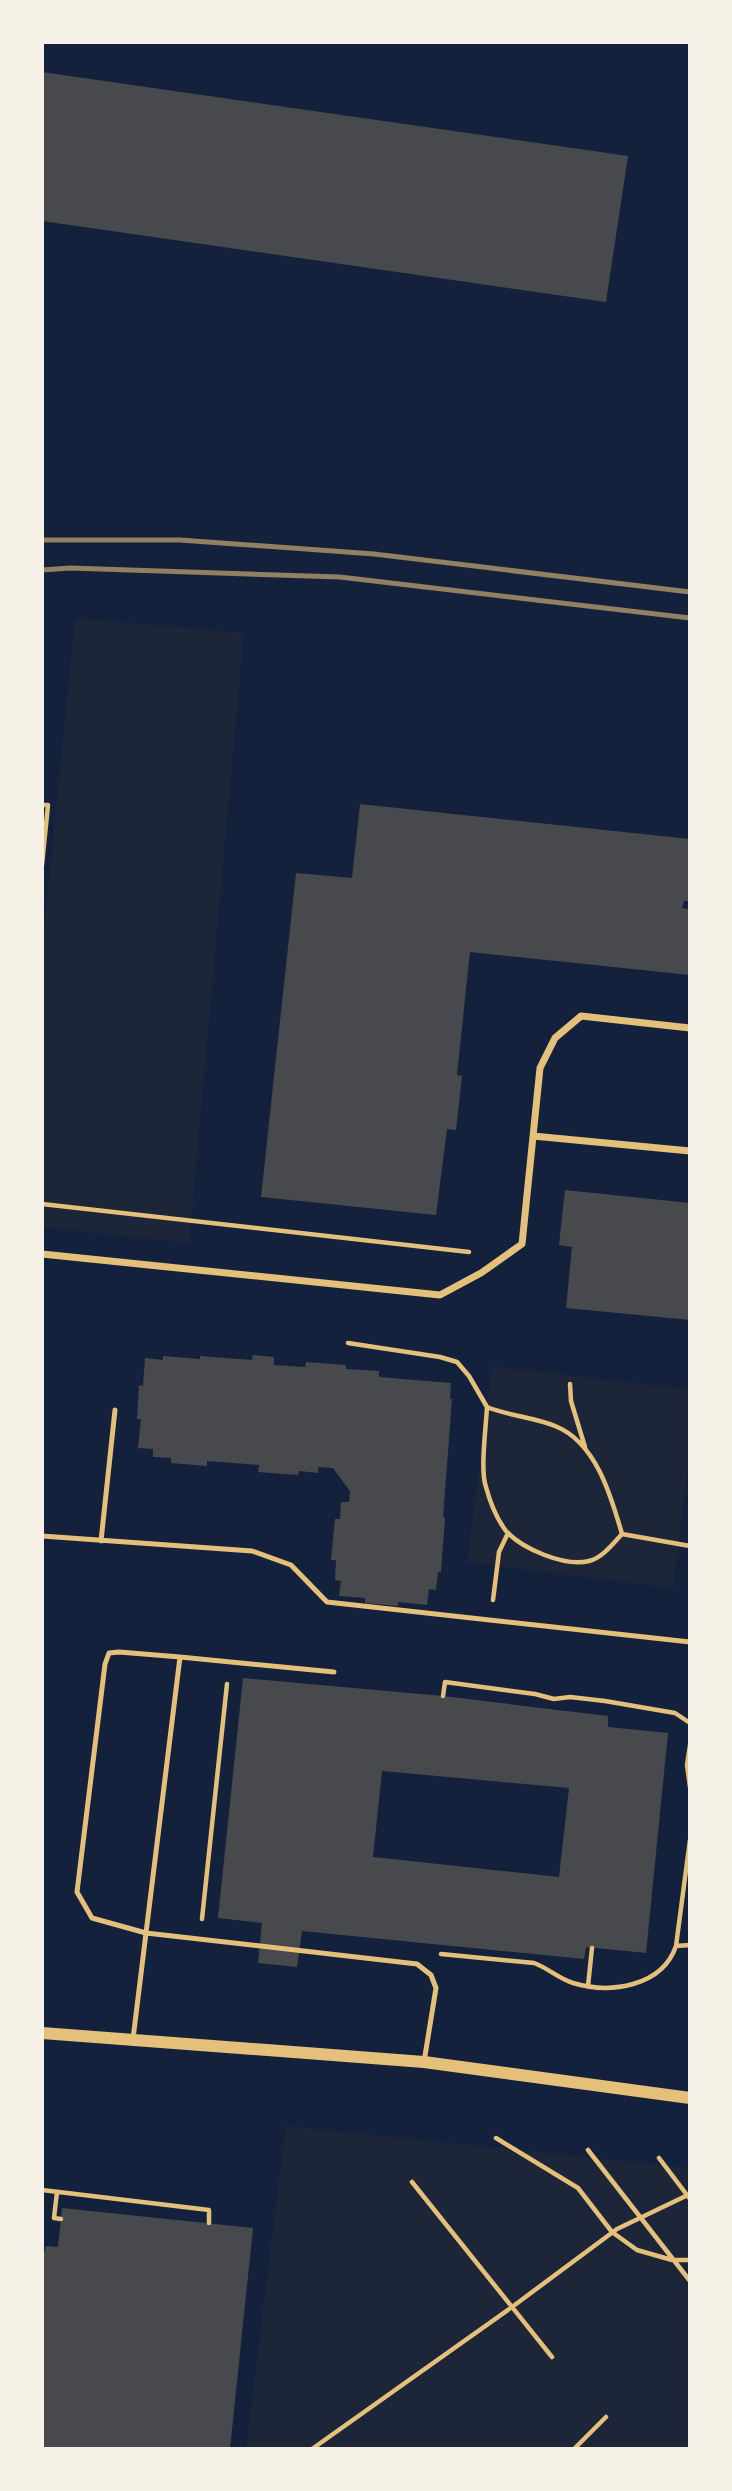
<svg xmlns="http://www.w3.org/2000/svg" width="732" height="2491" font-family="'DejaVu Sans',sans-serif">
  <style>
    .green { fill: #1d2539 }
    .building { fill: #48494c; fill-rule: evenodd }
    .lines { fill: none; stroke-linecap: round; stroke-linejoin: round }
    .path { stroke: #e5c07b; stroke-width: 4.5 }
    .service { stroke: #e5c07b; stroke-width: 5 }
    .minor { stroke: #e5c07b; stroke-width: 7 }
    .tertiary { stroke: #e5c07b; stroke-width: 12 }
    .rail { stroke: #918062; stroke-width: 5 }
  </style>
  <rect width="100%" height="100%" fill="#14213d"/>
  <path class="green" d="M75,618L244,633L189,1243L42,1227V950Z
    M492,1366L690,1390V1453L673,1588L467,1562Z
    M286,2126L690,2168V2449H246Z"/>
  <path class="building" d="M42,72L628,156L606,302L42,221Z
    M360,804L690,839V901H684L682,908L690,909V975L470,952L457,1075L462,1076L456,1130L447,1129L436,1215L261,1197L296,873L352,878Z
    M565,1190L690,1203V1320L566,1308L572,1247L559,1245Z
    M253,1355L274,1357V1365L305,1367L306,1362L346,1365V1369L379,1371V1377L451,1383L450,1399H452L443,1517L445,1518L441,1572H438L436,1590L429,1589L427,1605L398,1602V1606L365,1603V1598L339,1596L341,1581L335,1580L336,1560H331L335,1519H340L341,1502H349L350,1491L333,1468L318,1467V1473L299,1471L298,1475L258,1472L259,1465L207,1461V1466L171,1463V1458L153,1457V1449L138,1448L141,1419H137L139,1385L143,1386L145,1358L163,1360V1356L200,1359V1356L252,1360Z
    M243,1678L443,1696L608,1716V1727L668,1733L646,1953L586,1947L584,1959L302,1931L297,1967L258,1963L262,1923L218,1918ZM382,1771L569,1788L559,1877L373,1857Z
    M62,2208L253,2228L230,2449H42V2259L46,2246L58,2247Z"/>
  <g class="lines">
    <path class="path" d="M42,805H48L42,865
      M42,1204L469,1252
      M348,1343L440,1357L457,1362L469,1376L487,1407C509,1416 533,1417 555,1426C596,1442 611,1496 622,1534L690,1546
      M570,1384L571,1401L585,1447
      M487,1407C486,1427 480,1471 486,1487C490,1502 497,1519 506,1531C522,1549 565,1567 589,1561C602,1558 613,1544 622,1534
      M493,1600L499,1552L508,1533
      M443,1696L445,1682L535,1694L554,1699L570,1697L605,1701L675,1713L690,1723
      M690,1745L687,1765L690,1787
      M202,1919L227,1684
      M676,1946L690,1945
      M441,1954L534,1963C548,1968 559,1979 573,1983C610,1994 662,1987 676,1946L690,1840
      M588,1986L592,1948
      M496,2138L578,2188L612,2232L637,2250L672,2260H690
      M588,2150L690,2281
      M659,2158L690,2199
      M412,2182L552,2357
      M42,2190L209,2210V2223
      M57,2192L54,2218L61,2219
      M312,2449L512,2307L617,2229L690,2194
      M574,2449L606,2417"/>
    <path class="service" d="M42,1536L252,1551L291,1565L327,1602L690,1642
      M101,1541L115,1410
      M180,1657L334,1672
      M133,2039L146,1933L180,1657L119,1652L109,1653L105,1664L77,1892L92,1918L146,1933L417,1964L431,1975L436,1988L424,2062"/>
    <path class="minor" d="M533,1136L690,1151
      M42,1254L440,1295L481,1273L522,1244L540,1068L555,1038L581,1016L690,1028"/>
    <path class="tertiary" d="M42,2033L424,2062L690,2098"/>
    <path class="rail" d="M42,540H180L374,554L690,592
      M42,570L70,568L340,577L690,618"/>
  </g>
  <rect width="732" height="2491" fill="none" stroke="#f6f1e7" stroke-width="88"/>
</svg>
